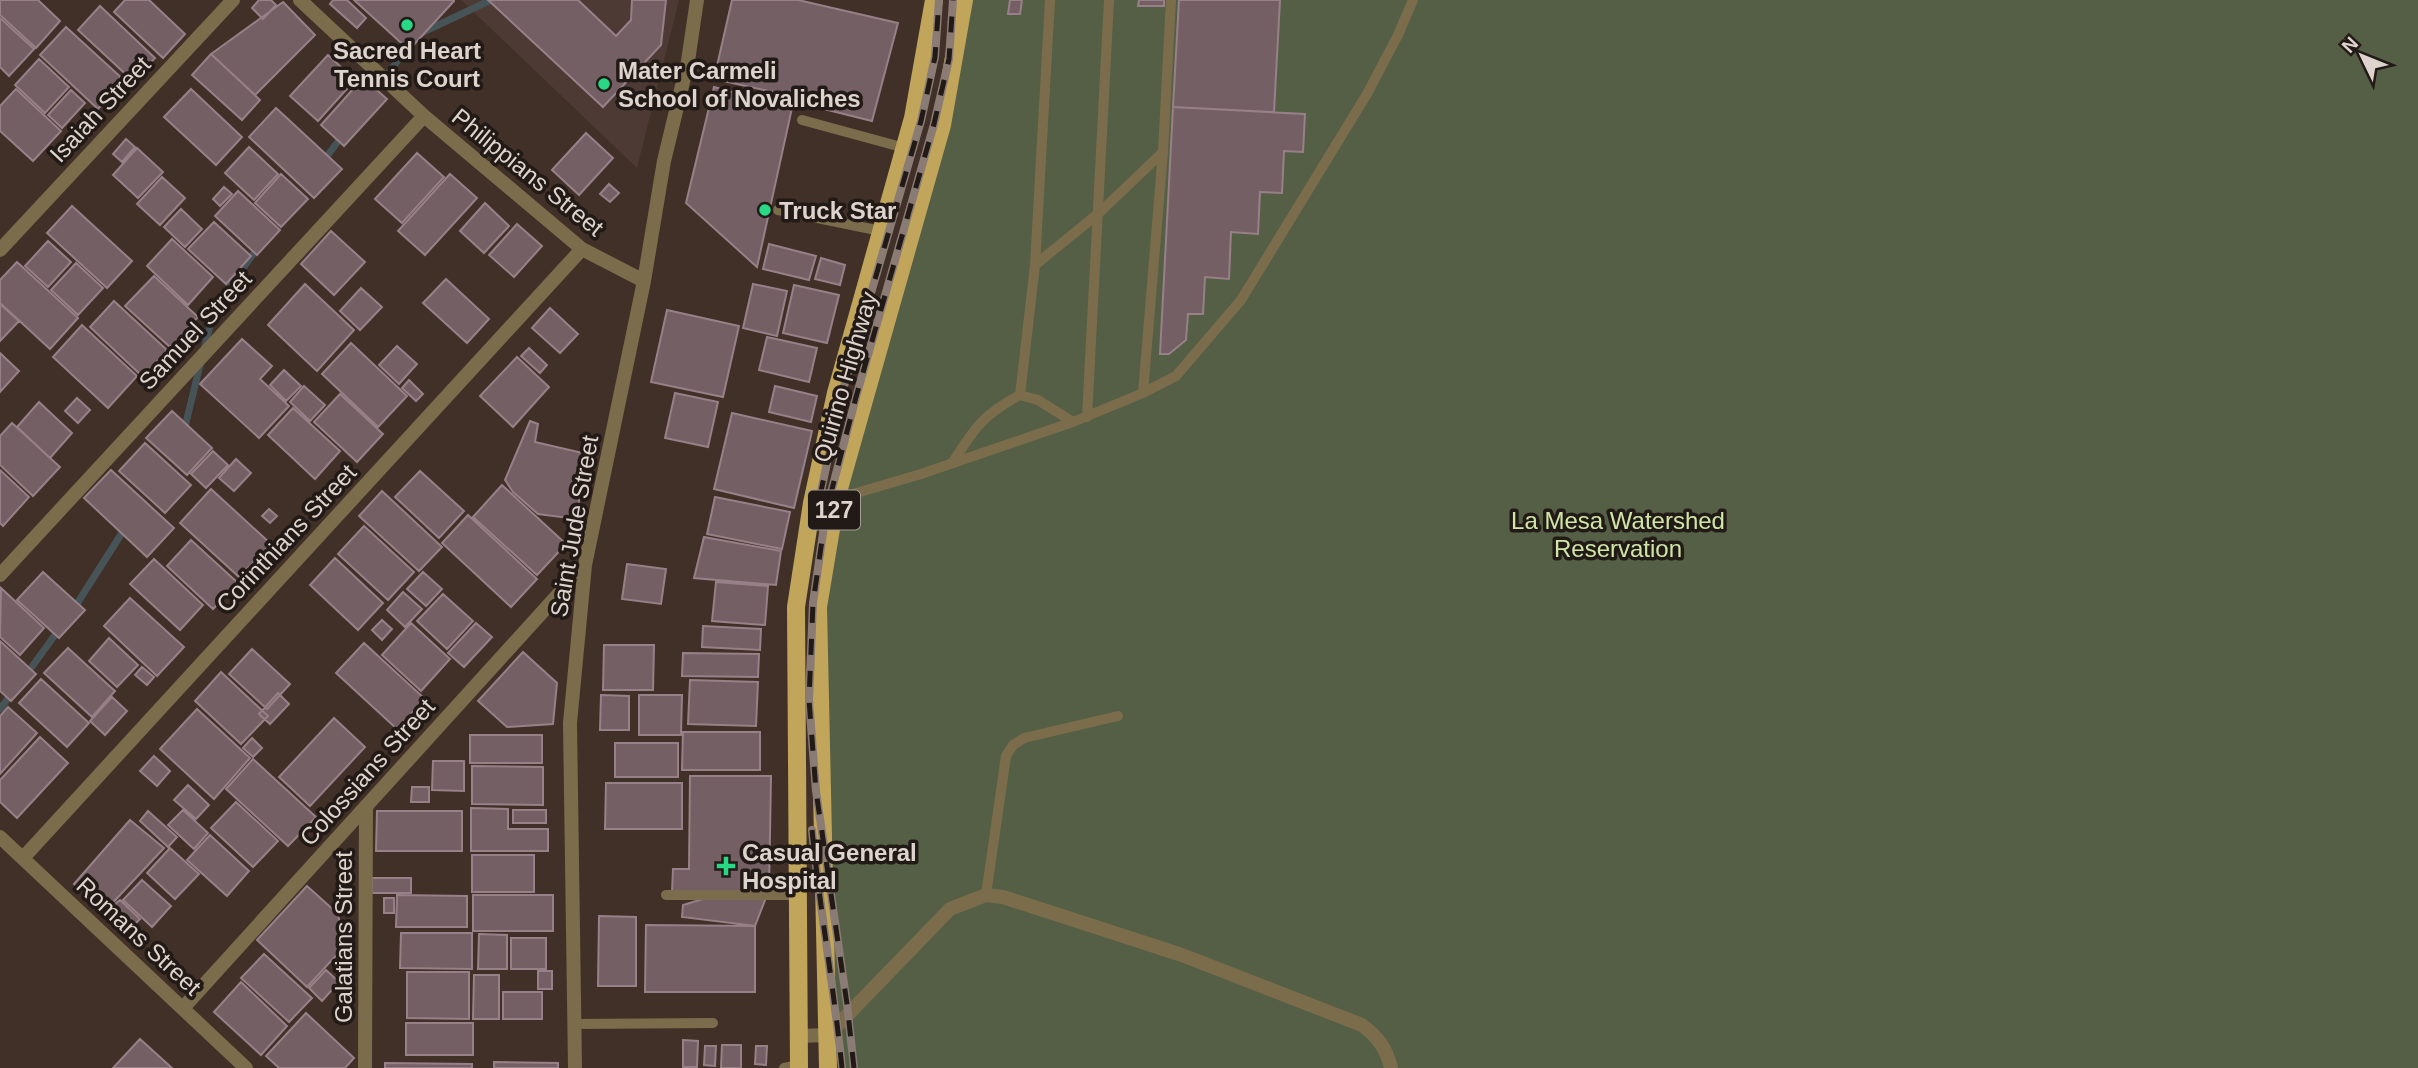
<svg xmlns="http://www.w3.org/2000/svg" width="2418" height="1068" font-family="Helvetica,sans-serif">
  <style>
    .education { fill: #4d3a34 }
    .green { fill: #555f45 }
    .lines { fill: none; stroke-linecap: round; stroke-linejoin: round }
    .stream { stroke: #465458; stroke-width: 7 }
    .building { fill: #745f65; stroke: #978087; stroke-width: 2 }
    .service { stroke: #7b6d4b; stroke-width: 10 }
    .minor { stroke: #7b6d4b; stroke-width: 14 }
    .primary { stroke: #c0a55b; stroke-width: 18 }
    .rail-casing { stroke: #8a7b74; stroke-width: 8 }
    .rail { stroke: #221a16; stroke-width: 5; stroke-dasharray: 16; stroke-linecap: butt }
    .poi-dot { fill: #27d885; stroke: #221a16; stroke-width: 2.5 }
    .labels { text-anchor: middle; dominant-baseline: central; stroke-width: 7; stroke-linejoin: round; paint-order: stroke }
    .shield { fill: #221a16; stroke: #a69c96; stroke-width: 2 }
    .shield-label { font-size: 23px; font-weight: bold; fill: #ded3cd }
    .poi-label { font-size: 24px; font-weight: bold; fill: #ded3cd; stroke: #221a16; text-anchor: start }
    .street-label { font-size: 24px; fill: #ded3cd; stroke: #221a16 }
    .park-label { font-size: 24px; fill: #cfe6a7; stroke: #221a16 }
  </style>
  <rect width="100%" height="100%" fill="#413027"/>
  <path class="education" d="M461,0H679L637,168Z"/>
  <path class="green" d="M964,0H2418V1068H842V1019L828,1035L824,567L942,125Z"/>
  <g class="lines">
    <path class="stream" d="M419,34L491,0
      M372,95L411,43
      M322,163L342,136
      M204,350L215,306L260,245
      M184,431L201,361
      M73,610L127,525
      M26,675L60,628
      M0,709L12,693"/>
  </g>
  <path class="building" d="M0,0H38L60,21L36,48L0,15Z
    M125,0H149L185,34L163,58L114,12Z
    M259,0H271L276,5L263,19L252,8Z
    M333,0H347L366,18L357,28L330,4Z
    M354,0H454V1L409,50Z
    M488,0H578L616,36L631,20L632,0H666L661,45L603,107Z
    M732,0H798L898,23L872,121L812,106L800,98L714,79Z
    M1010,0H1022L1020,14H1008Z
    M1139,0H1164V6H1138Z
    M1179,0H1280L1274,112L1173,107Z
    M283,2L315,35L255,95L211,54Z
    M100,6L155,58L133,81L78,30Z
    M0,18L34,49L9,76L0,67Z
    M66,27L124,80L98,109L40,55Z
    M211,54L260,100L242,120L192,75Z
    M328,55L355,80L318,121L290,96Z
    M39,59L69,87L45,113L15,85Z
    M363,78L387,99L344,146L321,125Z
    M714,87L792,108L757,267L686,203Z
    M16,89L61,131L33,161L0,131V106Z
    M191,89L242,137L216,165L164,117Z
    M71,90L85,103L62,128L48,115Z
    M1173,107L1305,114L1303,152L1284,151L1282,193L1260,192L1258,234L1231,232L1229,279L1205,277L1203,314H1188L1186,340L1169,354H1160Z
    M276,108L342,169L314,198L249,137Z
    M85,117L97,128L81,144L70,133Z
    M586,133L613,158L579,195L552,170Z
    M126,139L135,147L122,162L113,154Z
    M249,147L278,174L254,200L225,173Z
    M137,148L163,172L138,198L113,175Z
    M417,153L444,177L402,223L375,199Z
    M281,174L308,199L281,227L255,203Z
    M450,174L477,198L425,255L398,231Z
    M162,177L185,198L160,225L137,204Z
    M609,184L619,193L610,202L600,194Z
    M224,187L232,194L220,206L213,199Z
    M238,191L280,230L257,255L215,216Z
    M485,203L509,226L484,253L460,231Z
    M72,206L132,261L107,288L47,233Z
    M181,209L202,229L185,247L164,227Z
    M214,222L251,256L226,284L188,249Z
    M517,224L542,246L514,277L489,255Z
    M331,231L365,262L334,295L301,264Z
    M172,239L213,277L188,305L147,266Z
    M48,241L71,262L48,287L25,266Z
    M769,244L816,256L809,280L763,269Z
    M821,258L845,265L840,285L815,279Z
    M17,262L78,318L50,349L0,303V280Z
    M76,263L103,288L78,315L51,290Z
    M154,276L198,317L170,347L125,306Z
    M446,279L489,319L467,343L423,303Z
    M305,284L354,330L317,371L268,325Z
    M753,284L787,291L777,336L743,328Z
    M794,285L839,295L827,343L783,333Z
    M361,288L382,307L360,330L340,311Z
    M114,301L167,350L143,377L90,327Z
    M0,304L19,321L0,341Z
    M550,308L578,334L560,353L532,328Z
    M667,310L739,326L723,397L651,382Z
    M82,325L137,376L108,408L53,357Z
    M767,337L817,348L809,382L759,370Z
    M242,339L272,366L260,379L289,406L259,438L200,384Z
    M351,343L407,396L378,427L322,374Z
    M397,346L417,364L399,384L379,365Z
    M529,348L547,365L540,373L521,356Z
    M0,353L19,371L0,392Z
    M517,357L549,387L513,427L480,396Z
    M284,370L301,386L286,401L270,385Z
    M409,380L423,394L416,401L402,388Z
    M304,386L325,405L310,421L290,402Z
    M775,386L817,396L811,422L769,412Z
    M675,393L718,402L708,447L665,438Z
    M340,394L383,434L357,462L314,422Z
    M77,398L90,410L78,423L65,411Z
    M39,402L72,433L50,458L17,427Z
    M293,408L340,451L315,479L268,435Z
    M172,411L212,448L187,475L146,438Z
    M732,413L812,431L794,508L714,489Z
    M530,421L538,424L535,442L587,454L576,519L538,514L513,492L505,480Z
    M12,423L60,467L33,496L0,465V436Z
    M145,443L191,485L165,513L119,471Z
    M213,451L228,465L206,488L191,474Z
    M236,459L251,473L234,491L219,478Z
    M0,470L29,497L3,526L0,523Z
    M111,470L174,528L147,557L84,498Z
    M420,471L464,511L439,538L395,497Z
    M502,485L566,544L537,575L473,517Z
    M211,489L271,544L239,577L180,523Z
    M382,491L442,547L419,571L359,516Z
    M715,497L790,512L782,549L707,534Z
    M269,509L277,516L270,523L262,516Z
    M468,515L537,579L511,607L442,543Z
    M364,526L414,572L388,600L338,554Z
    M704,537L781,551L776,585L694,578Z
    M191,540L238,583L213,609L167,566Z
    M335,558L383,603L358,630L310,585Z
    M154,559L203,605L180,630L130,584Z
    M627,564L666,569L661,604L622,599Z
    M43,572L85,610L59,638L17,600Z
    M423,572L442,589L426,606L407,589Z
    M716,582L768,586L765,625L712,621Z
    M1,588L44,628L20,655L0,637Z
    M403,592L422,609L405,627L387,610Z
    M443,594L473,621L447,649L417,621Z
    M130,598L184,647L157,676L104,626Z
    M382,620L392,629L382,640L372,630Z
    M411,623L450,659L421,691L382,655Z
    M476,623L492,637L464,667L448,653Z
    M703,626L761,629L760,650L702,647Z
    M109,638L138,665L117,687L89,661Z
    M0,641L36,674L11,701L0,691Z
    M364,643L425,699L397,729L336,673Z
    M604,645H654L653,690H603Z
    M68,648L115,691L92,717L44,673Z
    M252,649L290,684L267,709L229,674Z
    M523,652L557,683L553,724L507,727L478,701Z
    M683,653L759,654L758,677L682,676Z
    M142,667L154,677L147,685L135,675Z
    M221,672L268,716L241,744L195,701Z
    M41,679L89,723L67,747L19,703Z
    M690,680L758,682L756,726L688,724Z
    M278,693L289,704L270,724L259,714Z
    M601,695L629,696V730H600Z
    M639,695H682L681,735H639Z
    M112,697L127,711L105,735L90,721Z
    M8,707L37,733L0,774V716Z
    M197,709L250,758L214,799L160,749Z
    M334,718L365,747L310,806L279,777Z
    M683,732H760V770H682Z
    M470,735H542V763H470Z
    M40,737L68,763L17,818L0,802V780Z
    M252,738L262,748L253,757L243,748Z
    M615,743H678V777H615Z
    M154,756L170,771L157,786L140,771Z
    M253,759L316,817L288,846L226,789Z
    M433,761H464V791L432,790Z
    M472,766L543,767V805L472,804Z
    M690,776H771L769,893L672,892L673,869H689Z
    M606,783H682V829H605Z
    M188,785L209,805L196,819L174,800Z
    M412,787H429V802H411Z
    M236,802L278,841L253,867L211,828Z
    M471,808L508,809V829H548V851H471Z
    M183,810L208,833L194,849L168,825Z
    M513,810H546V823H513Z
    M148,811L177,837L168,847L140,821Z
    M377,811H462V851H376Z
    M130,820L164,848L105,911L74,884Z
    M210,835L249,871L227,896L187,860Z
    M170,848L199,874L175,899L147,873Z
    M472,855H534V892H472Z
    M372,878H411V893H372Z
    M142,880L171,906L152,927L123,900Z
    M307,886L338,914L344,947L307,987L257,940Z
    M397,895L467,896V927H396Z
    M473,895H553V931H473Z
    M716,895H767L755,926L682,917L683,905Z
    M384,898H394V913H384Z
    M120,900L140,919L127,932L105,911Z
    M599,916L636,917V986H598Z
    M646,925L755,926V992H645Z
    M401,933H472V969L400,968Z
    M479,934L507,935V969H478Z
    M511,938H546V969H511Z
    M264,954L312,998L289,1022L241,978Z
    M326,970L339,982L322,1001L309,988Z
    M538,971H552V989H538Z
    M407,972H469V1019L407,1018Z
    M474,975H499V1019H473Z
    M241,982L287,1026L261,1055L214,1012Z
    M503,992H542V1019H503Z
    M306,1013L354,1058L345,1068H279L266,1056Z
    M406,1023H473V1055H406Z
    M140,1039L172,1068H113Z
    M683,1040L698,1041L697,1067H683Z
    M722,1045H741V1068H721Z
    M705,1046H716L715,1066L704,1065Z
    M756,1046H767L766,1065L755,1064Z
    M494,1062L558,1063V1068H494Z
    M385,1063L472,1064V1068H385Z"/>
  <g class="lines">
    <path class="service" d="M802,120L905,148
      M778,210L881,231
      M1035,265L1099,213L1163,152
      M1143,393L1163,152L1171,0
      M1020,395L1038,400L1073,422
      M1087,417L1109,0
      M953,462C975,427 983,415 1020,395L1035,265L1050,0
      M812,503L836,499L921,474L1073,422L1143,393L1176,376L1241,300L1367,94L1398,35L1413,0
      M666,895H797
      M986,895L1006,756L1013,745L1024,738L1118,716
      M574,1024L713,1023
      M784,1068L799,1065"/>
    <path class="minor" d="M300,0L424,116L582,249L644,281
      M0,250L233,0
      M0,575L424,116
      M0,837L246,1068
      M23,858L582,249
      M183,1008L585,565
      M798,1036L828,1035L950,909L986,895L1003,897L1182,955L1362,1025C1378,1037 1386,1048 1391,1068
      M365,1068L366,806
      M575,1068L570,723L585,565L644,281L664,161L688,61L697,0"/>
    <path class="primary" d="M799,1068L796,607L812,503L836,393L913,118L934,0
      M828,1068L818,607L836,499L942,125L964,0"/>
    <g class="rail-casing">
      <path id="rail" d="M820,496L842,393L921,121L935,57L939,0
        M812,830C820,910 834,988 842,1068
        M854,1068L847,1004L816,791L809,700L813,603L826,512L856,397L934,124L949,59L953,0"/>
    </g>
    <use href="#rail" class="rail"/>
  </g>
  <g class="poi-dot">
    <circle cx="407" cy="25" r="7"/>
    <circle cx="604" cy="84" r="7"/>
    <circle cx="765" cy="210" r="7"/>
    <path d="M722.5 855.5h7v7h7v7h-7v7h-7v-7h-7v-7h7z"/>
  </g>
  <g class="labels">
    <rect class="shield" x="808" y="490.5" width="52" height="39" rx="5"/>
    <g class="shield-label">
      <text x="834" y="510">127</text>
    </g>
    <g class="poi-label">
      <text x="407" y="50" text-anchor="middle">Sacred Heart<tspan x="407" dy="28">Tennis Court</tspan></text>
      <text x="618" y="70">Mater Carmeli<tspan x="618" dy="28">School of Novaliches</tspan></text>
      <text x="779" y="210">Truck Star</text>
      <text x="742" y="852">Casual General<tspan x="742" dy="28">Hospital</tspan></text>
    </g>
    <g class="street-label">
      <text transform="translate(100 109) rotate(-47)">Isaiah Street</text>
      <text transform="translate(528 172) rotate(39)">Philippians Street</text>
      <text transform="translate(195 330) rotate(-47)">Samuel Street</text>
      <text transform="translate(845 377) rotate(-74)">Quirino Highway</text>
      <text transform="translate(574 526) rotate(-80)">Saint Jude Street</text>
      <text transform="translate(286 538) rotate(-47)">Corinthians Street</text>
      <text transform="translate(367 772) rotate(-48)">Colossians Street</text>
      <text transform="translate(139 936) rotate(43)">Romans Street</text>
      <text transform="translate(343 937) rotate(-90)">Galatians Street</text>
    </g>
    <g class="park-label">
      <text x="1618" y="520">La Mesa Watershed<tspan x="1618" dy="28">Reservation</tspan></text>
    </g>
  </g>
  <g transform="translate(2362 56) rotate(313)" stroke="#221a16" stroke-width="5" paint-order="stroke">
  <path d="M0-5L12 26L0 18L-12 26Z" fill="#ded3cd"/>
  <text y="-10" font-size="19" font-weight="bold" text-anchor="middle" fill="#ded3cd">N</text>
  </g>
</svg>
